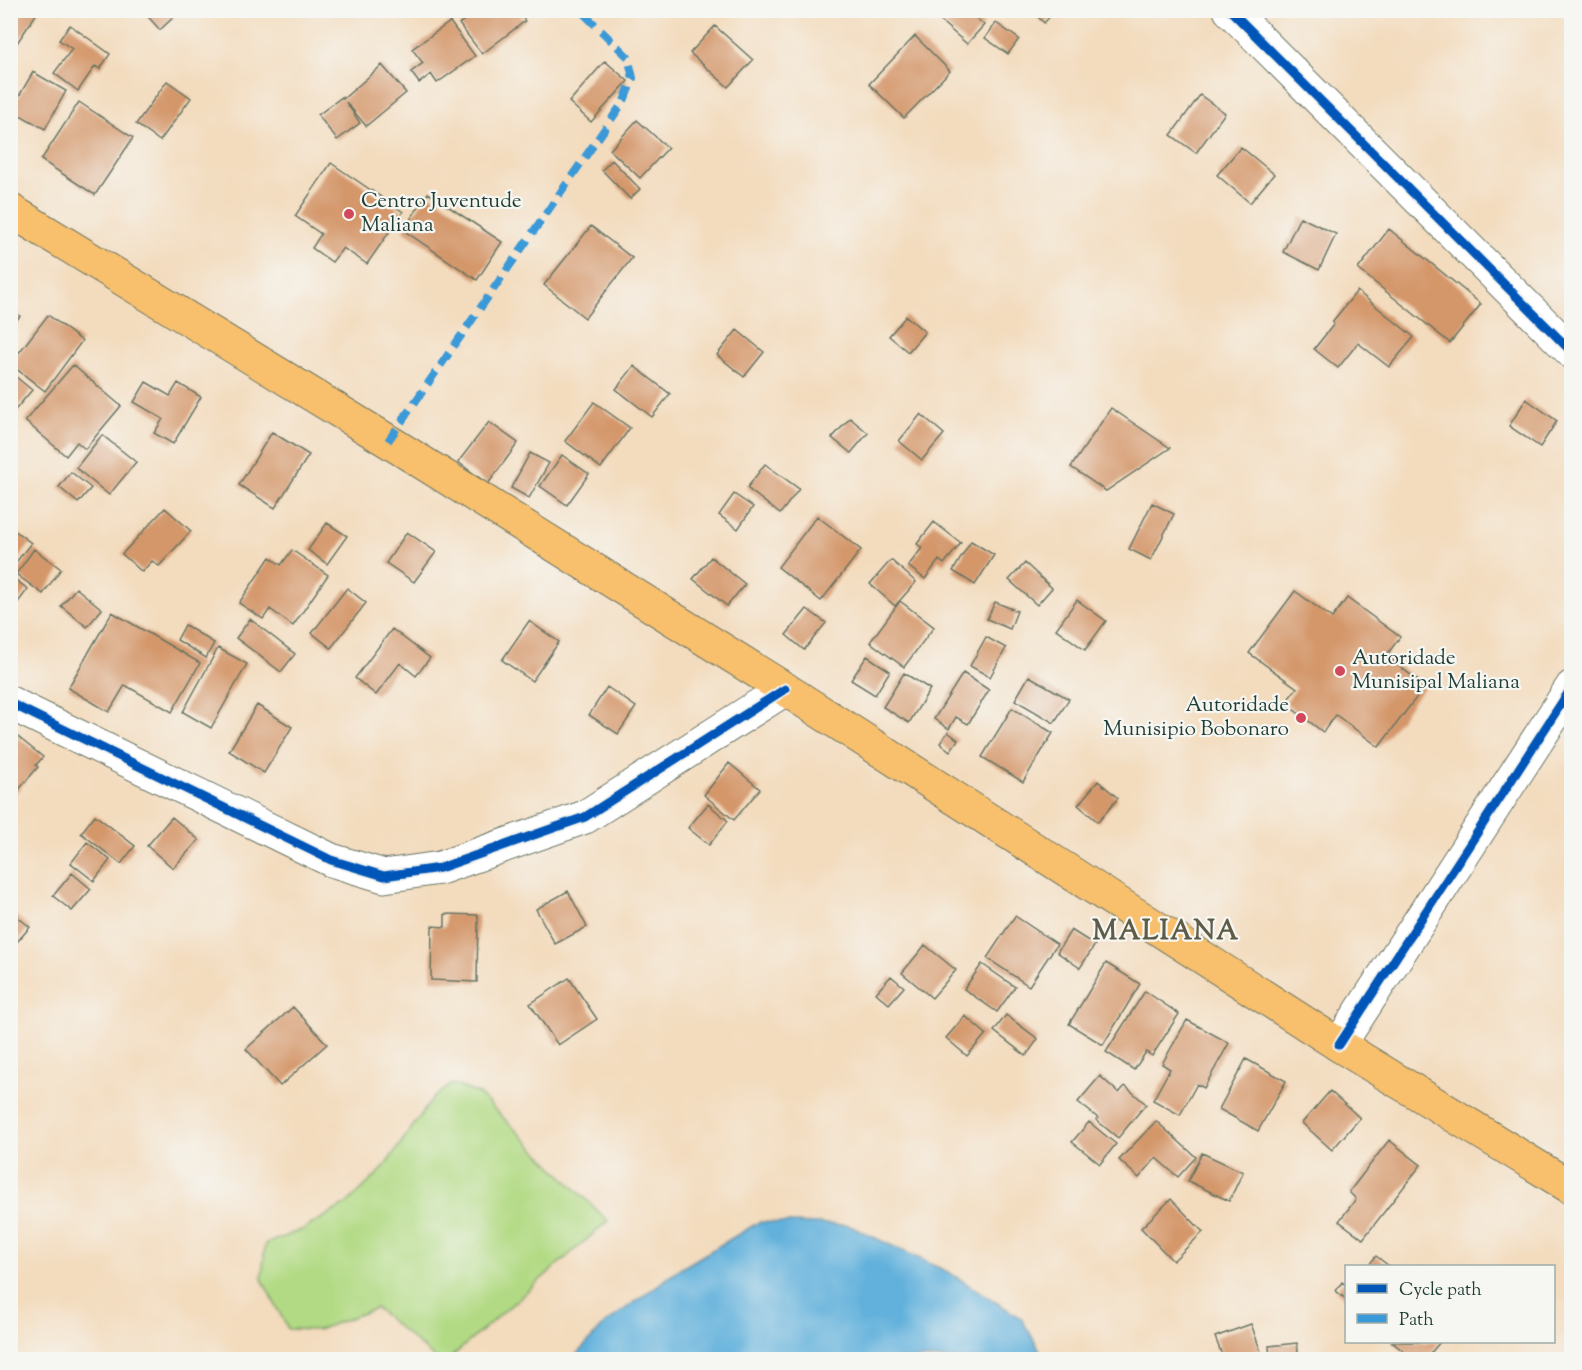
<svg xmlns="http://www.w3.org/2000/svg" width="1582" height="1370" font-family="'Sorts Mill Goudy',serif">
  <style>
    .green { fill: #b2da84; stroke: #688c5c; stroke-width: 1.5 }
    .water { fill: #62b1dc; stroke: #407788; stroke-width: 1.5 }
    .building { fill: #d4976a }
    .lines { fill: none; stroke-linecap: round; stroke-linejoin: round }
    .minor-casing { stroke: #697464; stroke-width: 35 }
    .primary-casing { stroke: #697464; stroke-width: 35 }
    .minor { stroke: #fff; stroke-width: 33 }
    .primary { stroke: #f8bf6c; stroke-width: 33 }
    .quiet { stroke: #3a99d8; stroke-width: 8; stroke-dasharray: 15 8; stroke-linecap: butt }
    .cycleway-casing { stroke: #f6f6f2; stroke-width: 13 }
    .cycleway { stroke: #0057b8; stroke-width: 9 }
    .poi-dot { fill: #d1495b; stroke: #f6f6f2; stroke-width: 2 }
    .labels { text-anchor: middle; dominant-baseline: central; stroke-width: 4.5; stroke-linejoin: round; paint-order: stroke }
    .poi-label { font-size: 21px; fill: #1f3d34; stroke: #f6f6f2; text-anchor: start }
    .district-label { font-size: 27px; font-weight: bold; letter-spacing: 1.5px; fill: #5e5c47; stroke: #f6f6f2 }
  </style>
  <rect width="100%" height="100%" fill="#f6f6f2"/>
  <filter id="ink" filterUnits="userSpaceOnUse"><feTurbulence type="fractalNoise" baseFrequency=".0167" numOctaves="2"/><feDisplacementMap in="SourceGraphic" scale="12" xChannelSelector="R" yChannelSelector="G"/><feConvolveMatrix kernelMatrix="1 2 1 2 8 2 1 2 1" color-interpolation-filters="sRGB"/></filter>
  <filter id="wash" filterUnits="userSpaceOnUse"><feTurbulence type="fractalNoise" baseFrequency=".008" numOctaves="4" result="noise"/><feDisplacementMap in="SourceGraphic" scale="24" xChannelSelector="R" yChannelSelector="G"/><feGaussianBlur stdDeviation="1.35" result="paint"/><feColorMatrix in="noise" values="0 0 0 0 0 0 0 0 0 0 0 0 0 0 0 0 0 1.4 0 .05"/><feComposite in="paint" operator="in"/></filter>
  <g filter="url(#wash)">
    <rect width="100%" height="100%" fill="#f3dbbd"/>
    <path class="green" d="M452,1084L479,1094L608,1221L449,1359H436L376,1308L318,1330L288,1329L262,1279L265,1244L304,1229L346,1204L382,1170L432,1099Z"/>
    <path class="water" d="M759,1222L848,1225L950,1273L1021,1318L1045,1359H572L606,1323L680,1269Z"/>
    <g id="blocks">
      <path class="building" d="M10,10H39L15,46L10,43Z
        M142,10H181L160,30Z
        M477,10H517L525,21L482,54L459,24Z
        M943,10H967L984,25L967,44L937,18Z
        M1031,10H1056L1044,23Z
        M450,22L475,56L437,83L431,74L419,83L411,72L423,63L412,49Z
        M996,23L1019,39L1008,54L985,38Z
        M70,25L110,54L100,69L95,66L78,91L54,73L72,49L59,40Z
        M715,26L753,60L728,87L690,53Z
        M915,36L950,71L904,118L869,84Z
        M605,61L628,81L591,122L569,102Z
        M382,65L406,93L366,126L346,102L360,123L337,140L318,115L342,97L343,99Z
        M33,72L66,91L45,129L11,110Z
        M167,81L191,98L160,141L136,124Z
        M1200,95L1225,113L1196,153L1171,135Z
        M79,102L133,138L95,195L41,160Z
        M637,120L668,148L640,178L610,150Z
        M1241,147L1274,174L1250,203L1217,175Z
        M612,160L640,189L630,199L602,170Z
        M331,163L403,212L367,264L343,248L332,262L312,248L321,234L295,216Z
        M428,193L502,242L477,280L403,230Z
        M1300,217L1336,234L1319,270L1283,252Z
        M591,226L632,258L585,318L544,285Z
        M1389,229L1481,304L1450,343L1358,269Z
        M1357,291L1414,337L1389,367L1358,343L1338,368L1314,349L1334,324L1332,322Z
        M10,308L20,316L10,328Z
        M48,315L82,341L45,391L10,364Z
        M906,316L925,332L908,352L889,336Z
        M737,330L764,352L744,377L717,355Z
        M73,365L121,406L85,449L77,442L66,456L25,421Z
        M634,366L670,394L652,417L616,389Z
        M10,372L32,390L10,416Z
        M146,382L170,396L178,383L201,397L173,444L154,433L163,419L134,402Z
        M1526,399L1557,421L1540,447L1509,426Z
        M594,402L630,428L601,468L565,441Z
        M1111,408L1170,448L1106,491L1071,467Z
        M921,414L944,434L922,460L899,441Z
        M850,418L868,433L851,453L832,438Z
        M489,422L518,443L488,484L458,462Z
        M272,432L309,455L275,508L239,485Z
        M102,435L136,462L109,495L76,468Z
        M530,453L549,463L529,498L511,488Z
        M562,455L589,474L567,505L540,486Z
        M765,464L799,489L780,514L747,488Z
        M71,472L91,488L78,503L59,487Z
        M734,494L753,507L738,529L719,515Z
        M1152,503L1174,514L1151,560L1129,549Z
        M165,508L191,531L159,566L152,561L142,572L122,554Z
        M817,516L861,550L821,601L778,567Z
        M934,522L961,543L944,564L939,560L925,579L908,566L922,548L917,544Z
        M327,523L347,536L327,564L308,550Z
        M10,527L31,543L10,570Z
        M407,532L436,552L414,582L386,563Z
        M971,541L994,555L975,585L953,571Z
        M34,549L61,569L43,594L16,574Z
        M292,550L328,575L293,626L270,609L263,619L239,603L270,557L281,565Z
        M711,557L745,584L727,606L693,579Z
        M891,560L916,582L895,606L870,584Z
        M1025,563L1052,588L1037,605L1009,580Z
        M10,576L28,589L10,613Z
        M76,588L102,609L87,627L61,606Z
        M347,588L366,603L331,648L312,633Z
        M1295,591L1332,618L1347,598L1400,637L1386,656L1425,686L1379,747L1336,715L1323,732L1285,703L1297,688L1249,653Z
        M1077,600L1106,621L1085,650L1056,629Z
        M900,601L934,627L904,667L870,642Z
        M995,602L1017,611L1010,629L987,619Z
        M807,609L826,623L804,650L786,635Z
        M112,612L200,663L172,712L125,685L109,712L68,688Z
        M250,619L295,654L281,672L236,638Z
        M529,621L559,642L532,681L502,660Z
        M185,625L214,643L206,658L177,640Z
        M392,629L430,658L416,676L400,663L376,695L355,678Z
        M986,637L1006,648L990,677L970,666Z
        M218,648L247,664L211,728L183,712Z
        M867,656L890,671L875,695L851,680Z
        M904,673L930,689L909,723L883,707Z
        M963,673L989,690L968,724L956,717L949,729L934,719Z
        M1029,676L1069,699L1054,723L1015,700Z
        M607,687L636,707L618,734L589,715Z
        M257,705L292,727L264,773L229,751Z
        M1012,708L1053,733L1023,782L982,757Z
        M948,732L958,740L950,751L940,743Z
        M18,737L43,757L36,765L38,767L10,800V746Z
        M729,763L760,789L734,820L704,795Z
        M1098,781L1118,798L1098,822L1078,805Z
        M708,804L728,821L709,845L688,828Z
        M95,815L135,846L121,864L81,833Z
        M172,817L199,840L173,868L147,846Z
        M87,842L110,860L94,881L71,863Z
        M72,873L91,889L72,911L53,896Z
        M568,891L587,927L555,944L536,909Z
        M14,914L30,927L10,950V919Z
        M445,914L478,915L477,982L431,980L432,926L445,927Z
        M1015,916L1057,944L1029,986L987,958Z
        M1071,930L1095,945L1080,968L1057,952Z
        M925,945L956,970L932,998L902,973Z
        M1106,963L1140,984L1103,1045L1069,1024Z
        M982,964L1015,987L997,1012L964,989Z
        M891,976L904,987L889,1004L876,993Z
        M569,978L597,1019L558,1045L530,1004Z
        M1145,991L1179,1014L1152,1056L1146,1052L1134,1070L1106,1052Z
        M293,1007L327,1044L280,1086L246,1049Z
        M1006,1015L1038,1039L1026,1056L994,1031Z
        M965,1016L986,1034L967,1056L946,1038Z
        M1187,1020L1229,1043L1204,1088L1197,1084L1180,1115L1153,1100L1170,1069L1162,1064Z
        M1246,1059L1286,1081L1258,1131L1219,1109Z
        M1100,1076L1119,1093L1125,1086L1146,1104L1118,1138L1096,1120L1098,1118L1078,1102Z
        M1330,1091L1360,1118L1332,1150L1302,1123Z
        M1156,1121L1196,1157L1178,1177L1156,1158L1139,1178L1119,1160Z
        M1089,1122L1116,1144L1100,1164L1072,1142Z
        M1389,1140L1421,1165L1363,1239L1339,1221L1356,1199L1349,1192Z
        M1202,1153L1243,1172L1229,1201L1188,1181Z
        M1171,1199L1203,1232L1173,1261L1141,1228Z
        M1376,1256L1389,1266H1368Z
        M1342,1282L1346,1285V1299L1336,1291Z
        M1251,1324L1264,1360H1224L1215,1337Z
        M1392,1342H1440L1425,1360H1414Z
        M1297,1343L1299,1360H1270L1269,1346Z"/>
    </g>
  </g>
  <g filter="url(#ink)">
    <use href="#blocks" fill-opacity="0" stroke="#697464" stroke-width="1.5"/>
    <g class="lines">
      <g class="minor-casing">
        <path id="minor" d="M1230,10L1572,352
          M10,703L331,860L384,876L440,868L585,817L785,689
          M1339,1045L1572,687"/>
      </g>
      <g class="primary-casing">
        <path id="primary" d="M10,210L388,441L785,689L1339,1045L1572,1188"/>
      </g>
      <use href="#minor" class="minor"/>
      <use href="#primary" class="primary"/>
      <path class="quiet" d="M388,441L624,101L633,78L628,57L580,10"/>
      <g class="cycleway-casing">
        <path id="cycleway" d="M1230,10L1572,352
          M10,703L331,860L384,876L440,868L585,817L785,689
          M1339,1045L1572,687"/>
      </g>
      <use href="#cycleway" class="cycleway"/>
    </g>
  </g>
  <g class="poi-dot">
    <circle cx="349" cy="214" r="6"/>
    <circle cx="1340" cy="671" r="6"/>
    <circle cx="1301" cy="718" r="6"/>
  </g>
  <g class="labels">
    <g class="poi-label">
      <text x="361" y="202">Centro Juventude<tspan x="361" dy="24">Maliana</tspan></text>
      <text x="1352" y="659">Autoridade<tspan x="1352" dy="24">Munisipal Maliana</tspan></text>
      <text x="1289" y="706" text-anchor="end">Autoridade<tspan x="1289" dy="24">Munisipio Bobonaro</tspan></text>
    </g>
    <g class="district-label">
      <text x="1166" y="932">MALIANA</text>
    </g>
  </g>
  <rect width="1582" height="1370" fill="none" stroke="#f6f6f2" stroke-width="36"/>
  <rect x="1345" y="1265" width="210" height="78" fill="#f6f6f2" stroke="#a0aca6" stroke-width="1.5"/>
  <rect x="1357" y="1284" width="30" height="9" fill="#0057b8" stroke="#a0aca6" stroke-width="1.5"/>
  <text x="1399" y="1295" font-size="18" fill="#1f3d34">Cycle path</text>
  <rect x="1357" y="1314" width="30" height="9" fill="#3a99d8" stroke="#a0aca6" stroke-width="1.5"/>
  <text x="1399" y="1325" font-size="18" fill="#1f3d34">Path</text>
</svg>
